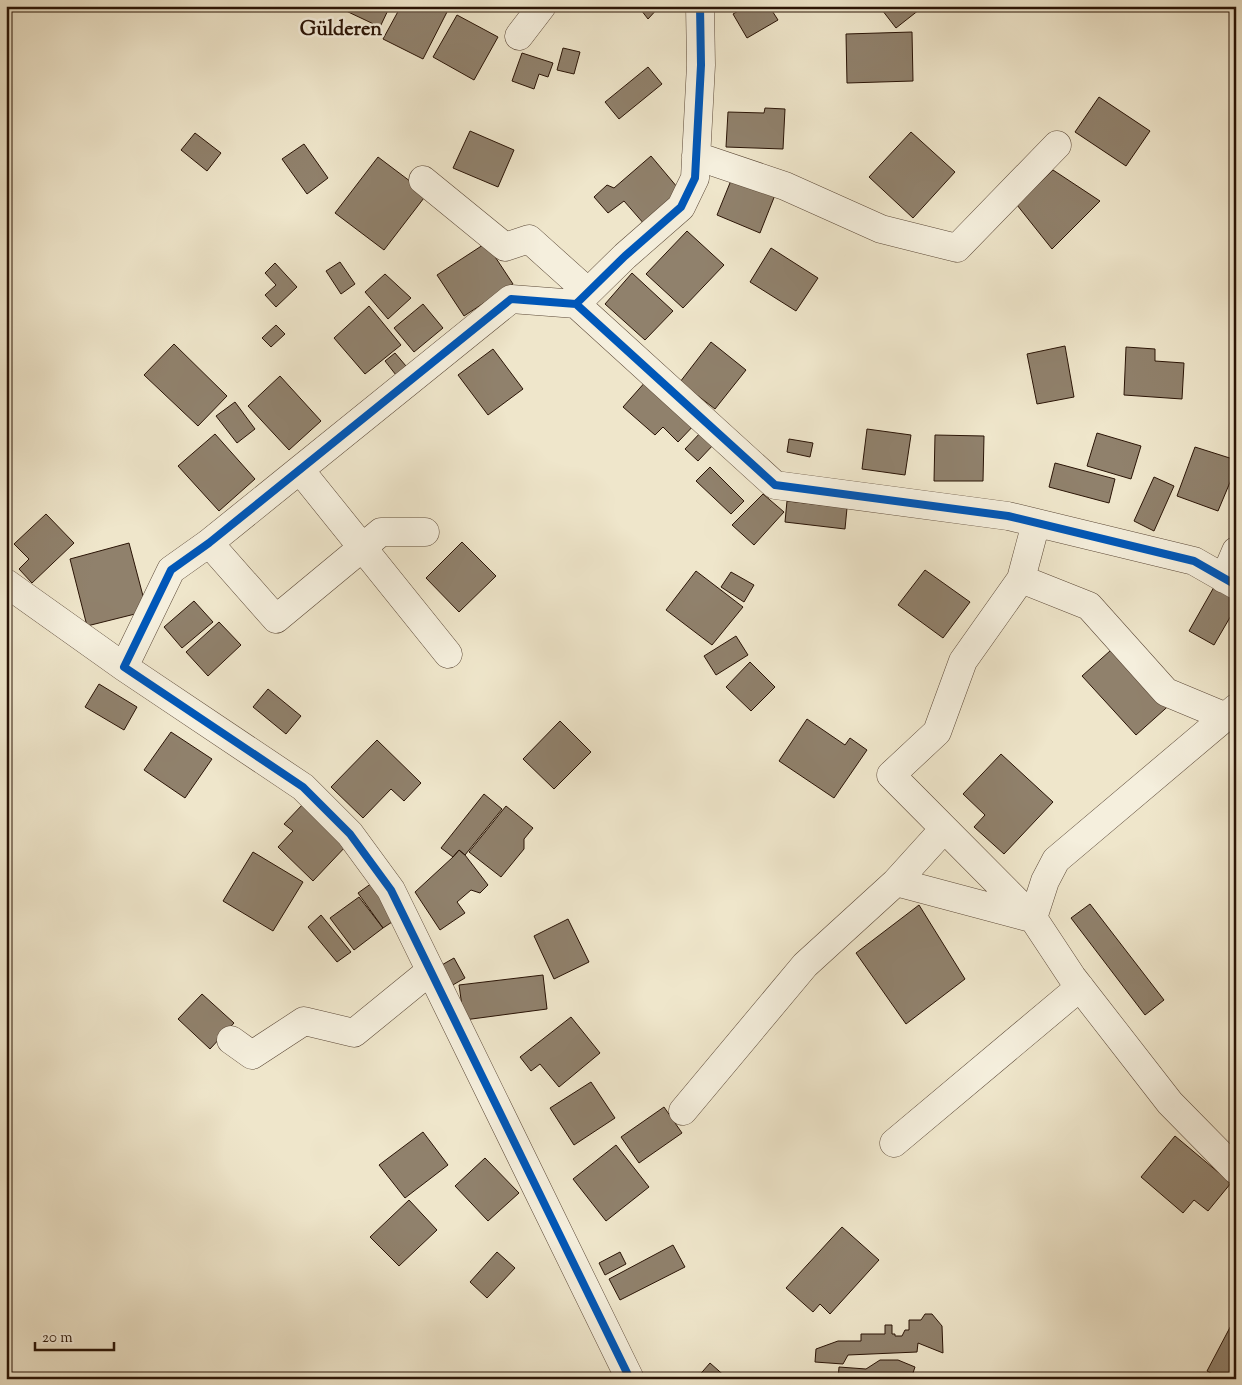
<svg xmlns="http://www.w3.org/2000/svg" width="1242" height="1385" font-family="'Sorts Mill Goudy',serif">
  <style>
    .building { fill: #90816c; stroke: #2a1406 }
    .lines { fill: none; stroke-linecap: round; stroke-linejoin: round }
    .minor-casing { stroke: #5b4837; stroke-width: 29 }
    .minor { stroke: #f5efdd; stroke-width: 28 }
    .cycleway-casing { stroke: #f5efdd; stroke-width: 11 }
    .cycleway { stroke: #0057b8; stroke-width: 8 }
    .labels { text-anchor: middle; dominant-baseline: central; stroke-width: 5; stroke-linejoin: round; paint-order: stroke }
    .quarter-label { font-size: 20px; font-weight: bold; fill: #2a1406; stroke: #f5efdd }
  </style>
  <rect width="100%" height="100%" fill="#efe6cb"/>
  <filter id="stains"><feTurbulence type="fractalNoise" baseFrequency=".004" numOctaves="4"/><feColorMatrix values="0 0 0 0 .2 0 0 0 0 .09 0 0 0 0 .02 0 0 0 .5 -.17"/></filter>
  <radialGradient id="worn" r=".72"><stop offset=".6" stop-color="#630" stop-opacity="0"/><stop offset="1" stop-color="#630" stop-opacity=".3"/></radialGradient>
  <path class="building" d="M346,6H390L380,27L344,10Z
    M401,6H435L447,12L423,59L383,39Z
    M638,6H660L648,19Z
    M738,6H769L778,20L747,38L733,14L740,10Z
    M879,6H924L896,28Z
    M457,15L498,37L474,80L433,57Z
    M912,32L913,81L847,83L846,34Z
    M563,48L580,52L574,74L557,70Z
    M522,53L553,63L548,77L539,74L534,89L512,81Z
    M648,67L662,84L619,119L605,102Z
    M1099,97L1150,131L1126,166L1075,132Z
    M765,108L785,109L783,149L726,147L728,112L764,113Z
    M470,131L514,150L498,187L453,168Z
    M911,132L955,172L913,218L869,177Z
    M195,133L221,153L207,171L181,150Z
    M304,144L328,178L307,194L282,159Z
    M651,156L683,194L645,225L624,201L608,213L594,197L607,185L614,188Z
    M378,157L427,194L384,250L335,213Z
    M1053,170L1100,201L1052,249L1017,205Z
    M732,178L775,195L760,233L717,215Z
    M687,231L724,265L683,308L646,274Z
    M486,243L513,284L464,316L437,275Z
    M771,248L818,278L796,311L750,282Z
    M340,262L355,284L341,294L326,271Z
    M275,263L297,287L276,307L265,295L276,285L265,273Z
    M632,273L673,311L645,340L605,304Z
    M385,274L411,298L388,319L365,292Z
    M423,304L443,328L414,352L394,328Z
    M369,306L401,345L365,374L334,338Z
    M276,325L285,334L271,347L262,338Z
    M711,342L746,370L715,409L680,382Z
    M174,344L227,396L198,426L144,375Z
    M1065,346L1074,397L1037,404L1027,354Z
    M1126,347L1155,349V361L1184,363L1182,399L1124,395Z
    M493,349L523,389L488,415L458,375Z
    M395,353L406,366L396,375L385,361Z
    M280,376L321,421L289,450L248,406Z
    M647,380L698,421L678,442L663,427L655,435L623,407Z
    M235,402L255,429L237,443L216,416Z
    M867,429L911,435L905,475L862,469Z
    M702,431L715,443L698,461L685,449Z
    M1097,433L1141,446L1131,479L1087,466Z
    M215,434L255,479L219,511L178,466Z
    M935,435L984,436L983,481H934Z
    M789,439L813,443L810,457L787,452Z
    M1195,447L1236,460V468L1218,511L1177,496Z
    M1055,463L1115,479L1109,503L1049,487Z
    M710,467L744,501L731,514L696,481Z
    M1154,477L1174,486L1154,531L1134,521Z
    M763,494L784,512L754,545L732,525Z
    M787,501L847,508L845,529L785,522Z
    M46,514L74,543L32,583L19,569L29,559L14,544Z
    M462,542L496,576L459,612L426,578Z
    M129,543L147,611L87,626L70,559Z
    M925,570L970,602L943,638L898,605Z
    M696,571L743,607L712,645L666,610Z
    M731,572L754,585L744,602L721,587Z
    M1214,587L1236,599V607L1214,645L1189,631Z
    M194,601L213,622L182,648L164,627Z
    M219,622L241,645L208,676L186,652Z
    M736,636L748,655L716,675L704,656Z
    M1120,642L1174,701L1136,735L1082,676Z
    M750,662L775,687L751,711L726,687Z
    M99,684L137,707L124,730L85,707Z
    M268,689L301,716L286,734L253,707Z
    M807,719L845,745L850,738L867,750L834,798L779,761Z
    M560,721L591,752L554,789L523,759Z
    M171,732L212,759L185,798L144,770Z
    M377,740L421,783L404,801L391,789L363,818L331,787Z
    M1001,754L1053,802L1004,854L974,827L985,815L963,794Z
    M484,794L502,809L465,855L459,850L453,857L441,848Z
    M304,803L348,844L313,881L278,847L293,831L284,824Z
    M506,806L533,828L524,839V849L501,877L469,852Z
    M459,850L465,855L488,885L480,893L471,890L457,902L465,913L440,930L415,892L453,857Z
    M253,852L303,882L273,931L223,901Z
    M372,883L398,918L383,928L358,893Z
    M359,897L383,928L354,950L330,918Z
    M1090,904L1164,1000L1145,1015L1071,918Z
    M919,905L965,979L906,1024L856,953Z
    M321,915L351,952L337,962L308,927Z
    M568,919L589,962L554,979L534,936Z
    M454,958L465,978L451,986L440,966Z
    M543,975L547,1009L464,1020L459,985Z
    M202,994L234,1023L210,1049L178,1019Z
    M571,1017L600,1053L559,1087L540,1064L531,1071L520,1057Z
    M591,1082L615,1118L574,1145L550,1108Z
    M664,1107L682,1133L639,1163L621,1137Z
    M423,1132L448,1165L405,1198L379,1165Z
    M1175,1136L1231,1183L1208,1211L1194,1200L1183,1213L1141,1177Z
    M616,1145L649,1187L606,1221L573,1179Z
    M485,1158L519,1193L488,1221L455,1186Z
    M409,1200L437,1230L399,1266L370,1237Z
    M842,1227L879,1260L830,1314L820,1304L813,1312L786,1288Z
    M673,1245L685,1267L620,1300L609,1279Z
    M497,1252L515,1268L487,1298L470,1282Z
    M620,1252L626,1264L605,1275L599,1263Z
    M925,1314H932L942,1326L943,1353L918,1343L917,1352L848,1355L843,1364L815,1362L816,1349L838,1341H861V1334H885V1325H892V1334H895V1336H902L905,1330H909V1320H921Z
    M1236,1316V1362L1227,1379H1222L1207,1371Z
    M880,1360H898L915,1367L911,1379H838L839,1367L866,1369Z
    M710,1363L728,1379H696Z"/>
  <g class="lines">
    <g class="minor-casing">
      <path id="minor" d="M519,36L542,6
        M696,156L785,186L881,229L957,248L1057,145
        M423,180L505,247L529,239L588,292
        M576,304L775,485L1008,516L1194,561L1236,585
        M300,470L448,654
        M209,543L276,619L381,532H425
        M1021,579L1089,606L1166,692L1226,717
        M1224,579L1236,551
        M6,583L124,667
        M1236,708L1056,860L1045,881L1033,918L1072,977L1170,1103L1236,1170
        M896,882L944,829
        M1033,918L891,775L937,732L963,661L1021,579L1036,523
        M231,1040L252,1055L304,1021L354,1033L430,971
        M683,1111L805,965L896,882L1031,918
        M894,1143L1080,987
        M630,1379L391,890L350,834L303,787L124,667L171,570L209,543L511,299L576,304L625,256L681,207L695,178L701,65L700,6"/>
    </g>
    <use href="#minor" class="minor"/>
    <g class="cycleway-casing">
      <path id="cycleway" d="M576,304L775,485L1008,516L1194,561L1236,585
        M630,1379L391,890L350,834L303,787L124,667L171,570L209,543L511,299L576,304L625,256L681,207L695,178L701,65L700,6"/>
    </g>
    <use href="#cycleway" class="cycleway"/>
  </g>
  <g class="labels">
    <g class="quarter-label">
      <text x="341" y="30">Gülderen</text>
    </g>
  </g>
  <rect width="1242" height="1385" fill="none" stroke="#efe6cb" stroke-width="25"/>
  <rect x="8" y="8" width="1227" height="1370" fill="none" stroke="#2a1406" stroke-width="2.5"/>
  <rect x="12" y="12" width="1217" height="1360" fill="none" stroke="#2a1406"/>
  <path d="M35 1342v8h79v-8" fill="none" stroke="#2a1406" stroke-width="2.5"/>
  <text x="42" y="1342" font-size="15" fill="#2a1406" stroke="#f5efdd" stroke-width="4" paint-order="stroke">20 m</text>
  <rect width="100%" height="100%" filter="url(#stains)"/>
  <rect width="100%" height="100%" fill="url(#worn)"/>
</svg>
